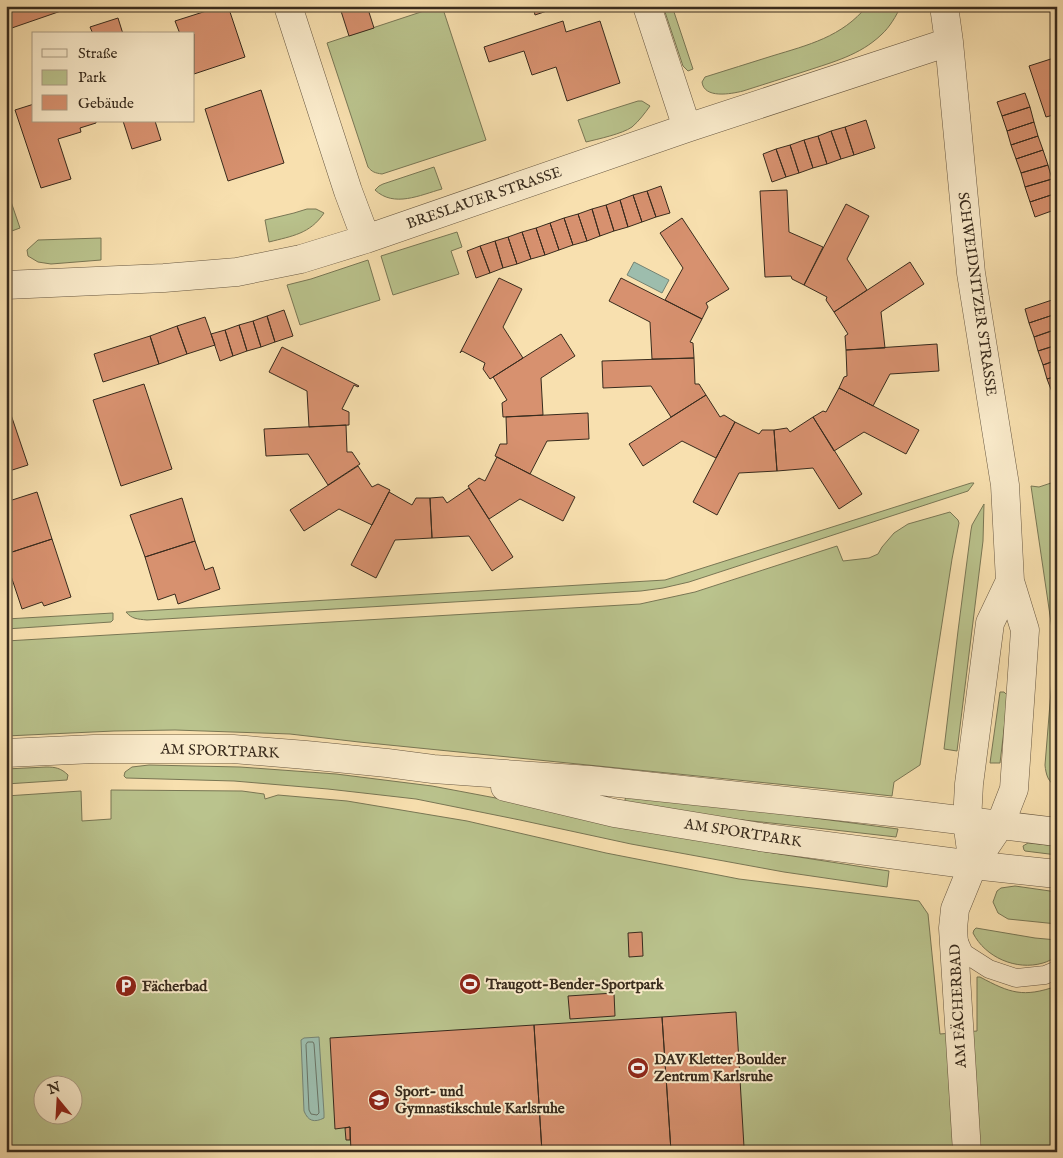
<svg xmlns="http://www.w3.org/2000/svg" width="1063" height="1158" font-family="'IM FELL English',serif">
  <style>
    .green { fill: #bac38d; stroke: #797755; fill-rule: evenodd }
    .water { fill: #9dbdad; stroke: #758373 }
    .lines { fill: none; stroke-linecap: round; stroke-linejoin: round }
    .shore { stroke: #6a7465; stroke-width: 1 }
    .building { fill: #d7916f; stroke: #382b1d }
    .service-casing { stroke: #685842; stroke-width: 19 }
    .minor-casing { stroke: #685842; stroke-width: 29 }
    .tertiary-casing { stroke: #685842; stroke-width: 29 }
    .service { stroke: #faebcb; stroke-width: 18 }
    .minor { stroke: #faebcb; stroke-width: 28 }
    .tertiary { stroke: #faebcb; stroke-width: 28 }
    .labels { text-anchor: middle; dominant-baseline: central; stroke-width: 4; stroke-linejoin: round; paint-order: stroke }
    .street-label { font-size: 15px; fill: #382b1d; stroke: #faebcb }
    .poi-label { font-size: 15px; font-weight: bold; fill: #382b1d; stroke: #faebcb; text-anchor: start }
  </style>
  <rect width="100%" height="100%" fill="#f8e0af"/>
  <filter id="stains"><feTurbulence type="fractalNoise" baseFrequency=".004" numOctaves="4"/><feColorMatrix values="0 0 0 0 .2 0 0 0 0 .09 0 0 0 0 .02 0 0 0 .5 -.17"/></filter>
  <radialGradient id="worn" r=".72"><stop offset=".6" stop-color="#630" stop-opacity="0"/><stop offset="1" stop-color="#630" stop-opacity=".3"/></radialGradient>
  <path class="green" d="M439,6H442L486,140L382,174C375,173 372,172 368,167L327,43Z
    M663,6H672L693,69L688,71L683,66Z
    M867,6H901C896,16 890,27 881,35C860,55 833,62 806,71C785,78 764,84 743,91C731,94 704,99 702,82L705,77C727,70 750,63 772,56C808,45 842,37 867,6Z
    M638,101H642L650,106C645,113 639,121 632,127C622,134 598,139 586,142L578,120Z
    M434,167L442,189C420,195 394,208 375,190L379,186L383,184Z
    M6,187L20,228L9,232L6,222Z
    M307,209H316L324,213C310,234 292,236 269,242L265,220L294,213Z
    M457,232L462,247L451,251L459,274L393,295L381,256Z
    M101,238V260L51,264L38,262L28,256L27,250L38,240Z
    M368,260L380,300L300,325L287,285L311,279Z
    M1057,481V787C1048,782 1046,775 1045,765L1054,654L1052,629L1031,486L1039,487Z
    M971,483H974L968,491L689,582L663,588L641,591L147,620C137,619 132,619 126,612L665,580Z
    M984,504L983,541L957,751L944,749L958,631L971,530L972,525Z
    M950,512L958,520L959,523L952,559L920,765L894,782L892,796L827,789L359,742L290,734L175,730L114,731L6,736V641L640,604L695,592L837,546L843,561L869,558L878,554L882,547L894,533L908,524Z
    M113,613V620L111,622L6,629V619Z
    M1000,692H1004L1008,696L1000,763H990Z
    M149,765L240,767L336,774L432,786L538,806L640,830L760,851L889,871L887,887L784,872L631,844L520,820L416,799L328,789L234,781L126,778L124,776L125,772L132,767Z
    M46,767C55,767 61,768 68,775L67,780L6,784V769Z
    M111,790L242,791L264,794L265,799L278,795L347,801L467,821L606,853L739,879L919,901L928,914L940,1034L977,1031V977H980C1010,993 1023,998 1057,986V1152H6V796L81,791L82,821L111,819ZM42,1086H72V1116H42Z
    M631,794L898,829L896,837L808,827L743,820L700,817L626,803L625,800L626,795Z
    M1028,843L1057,846V855L1025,851L1024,850L1023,846Z
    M1015,886L1057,892V924L1008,919L998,913L993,902L997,891L1001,888Z
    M976,928L1035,938L1057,940V957C1052,959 1047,962 1043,963C1016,971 985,957 973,933L974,930Z"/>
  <path class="water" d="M634,262L669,280L662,293L627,275Z
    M319,1037L324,1113V1118C314,1123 308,1121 304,1111L301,1040L304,1038Z"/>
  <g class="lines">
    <path class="shore" d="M308,1042H313L314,1044L319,1113L317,1115L311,1114L309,1110L306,1045Z"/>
  </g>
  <path class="building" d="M6,6H60L61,11L6,30Z
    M222,6H228L245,57L194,74V34H180L175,21Z
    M345,6H367L374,28L349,36L340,8Z
    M533,6H562L535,15Z
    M118,18L123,34H93L90,27Z
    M563,21L566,32L600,21L620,83L567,101L556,67L532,75L524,51L489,62L484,47Z
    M1057,57V114L1046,117L1029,66Z
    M261,90L284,163L228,181L205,109Z
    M1025,93L1030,107L1002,116L997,102Z
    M34,104V121H96V123L80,128L81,132L58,139L71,179L41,188L15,110Z
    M1030,107L1034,122L1007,131L1002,116Z
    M866,120L875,148L854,155L845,127Z
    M123,121H155L161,140L132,149Z
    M1034,122L1038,136L1011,145L1007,131Z
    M845,127L854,155L841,159L831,131Z
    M831,131L841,159L827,164L818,136Z
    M818,136L827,164L813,168L804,140Z
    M1038,136L1043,150L1016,159L1011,145Z
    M804,140L813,168L799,173L790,145Z
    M790,145L799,173L786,177L776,149Z
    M776,149L786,177L772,182L763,154Z
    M1043,150L1048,165L1021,173L1016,159Z
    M1048,165L1052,179L1025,187L1021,173Z
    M1052,179L1057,193L1030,202L1025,187Z
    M661,186L670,213L656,217L647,191Z
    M787,190L789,232L823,247L804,285L792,279L791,276L765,277L760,191Z
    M647,191L656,217L642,222L633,195Z
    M1057,193V209L1035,217L1030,202Z
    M633,195L642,222L628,227L620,200Z
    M620,200L628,227L614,231L606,205Z
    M846,204L869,216L847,259L867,290L834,312L826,300L827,297L804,285Z
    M606,205L614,231L600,236L592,209Z
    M592,209L600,236L587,241L578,214Z
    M578,214L587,241L573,245L564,218Z
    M564,218L573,245L559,250L550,223Z
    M682,218L729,289L706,303L708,307L702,319L665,300L683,268L660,233Z
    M550,223L559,250L545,255L536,228Z
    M536,228L545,255L531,259L522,232Z
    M522,232L531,259L517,264L508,237Z
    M508,237L517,264L503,268L495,241Z
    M495,241L503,268L490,273L480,246Z
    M480,246L490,273L476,278L467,251Z
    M910,262L924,284L881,312L885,348L846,350L845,336L848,334L834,312Z
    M499,278L522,289L503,327L523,358L490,379L483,369L485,363L462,351L460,353Z
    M621,278L702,319L690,342L693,343L694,358L652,359L650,322L609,301Z
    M1052,300L1056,314L1029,323L1025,309Z
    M284,310L293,336L275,342L267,316Z
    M1056,314L1057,329L1034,337L1029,323Z
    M267,316L275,342L261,347L253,321Z
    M205,317L215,345L187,354L177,326Z
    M253,321L261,347L247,351L239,325Z
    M239,325L247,351L233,356L225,330Z
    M177,326L187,354L159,364L150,336Z
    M1057,329V345L1038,351L1034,337Z
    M225,330L233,356L220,361L211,334Z
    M561,334L575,356L541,378L543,415L503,417L502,403L507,400L493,377Z
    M150,336L159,364L103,382L94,354Z
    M937,344L939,371L890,374L873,406L839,388L844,377L847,376L846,350Z
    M1057,345V360L1043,365L1038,351Z
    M282,347L359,386L358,387L354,385L342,409L349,412V425L309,427L307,391L269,372Z
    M694,358L695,384H699L706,395L671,417L651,386L603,388L602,361Z
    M1057,360V376L1047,379L1043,365Z
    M1057,376V391L1052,392L1047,379Z
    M144,384L172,469L121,486L93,400Z
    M839,388L919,430L906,454L864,432L834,451L813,417L823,411L826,412Z
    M1057,391V406H1056L1052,392Z
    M706,395L720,417L724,415L735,422L716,458L682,441L643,466L629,444Z
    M6,400L28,465L6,472Z
    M588,413L589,439L547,441L530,474L495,456L500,444H507L506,417Z
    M813,417L862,494L839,509L813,468L777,471L774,430L787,428L790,432Z
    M735,422L759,434L762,430H774L777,471L739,473L717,515L693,502Z
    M346,425L347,452H352L360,464L328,485L308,454L266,456L264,429Z
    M497,457L575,497L563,521L520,499L489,519L468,486L479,478L485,481Z
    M358,466L372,487L378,484L390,490L372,525L339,509L304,531L290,510Z
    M469,488L513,557L492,571L469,536L432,538L430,498L443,497L447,503Z
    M37,492L52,539L6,554V502Z
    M389,492L412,505L416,498H430L432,538L395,540L376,578L351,565Z
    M182,498L195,541L145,557L130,515Z
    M52,539L71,597L44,606L42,602L22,609L6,561V554Z
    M195,541L205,570L213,567L220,589L178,604L175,594L158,600L145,557Z
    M642,932L643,956L629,957L628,933Z
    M614,993L615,1016L570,1019L568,996Z
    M736,1012L744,1147L671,1151L662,1017Z
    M662,1017L671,1151L542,1152L534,1025Z
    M534,1025L542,1152H351L350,1127L335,1129L330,1038Z
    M350,1127V1140H346L345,1128Z"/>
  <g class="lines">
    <g class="service-casing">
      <path id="service" d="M957,937L964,953L989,969L1016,978L1045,975L1057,970"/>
    </g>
    <g class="minor-casing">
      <path id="minor" d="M288,6L348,191L366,239
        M647,6L687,128
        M944,6L949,42L971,273L1005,485L1010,581L1025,630L1014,789L1000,825L973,865L955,909L953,928L967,1152
        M6,285L164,278L237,272L301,259L366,239L687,128L949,42
        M973,865L967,821L969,784L990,623L1010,581"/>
    </g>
    <g class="tertiary-casing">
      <path id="tertiary" d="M6,753L94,749H233L306,755L387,763L433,769L590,780L910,814L1057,832
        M505,787L614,813L760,837L973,865L1057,874"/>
    </g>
    <use href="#service" class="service"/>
    <use href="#minor" class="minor"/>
    <use href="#tertiary" class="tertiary"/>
  </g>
  <defs>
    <g id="stadium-disc" transform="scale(1.125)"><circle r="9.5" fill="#8f2418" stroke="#faebcb"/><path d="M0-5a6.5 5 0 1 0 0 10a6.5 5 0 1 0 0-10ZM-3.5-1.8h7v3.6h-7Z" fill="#fff"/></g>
    <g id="parking-disc" transform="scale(1.125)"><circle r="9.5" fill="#8f2418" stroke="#faebcb"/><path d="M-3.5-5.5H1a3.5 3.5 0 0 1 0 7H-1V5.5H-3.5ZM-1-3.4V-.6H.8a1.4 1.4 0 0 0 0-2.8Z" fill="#fff"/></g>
    <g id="university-disc" transform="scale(1.125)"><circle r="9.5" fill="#8f2418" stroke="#faebcb"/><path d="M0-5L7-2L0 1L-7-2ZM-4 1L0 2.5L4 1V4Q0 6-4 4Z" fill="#fff"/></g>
  </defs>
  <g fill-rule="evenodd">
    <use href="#stadium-disc" x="470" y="984"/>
    <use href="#parking-disc" x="126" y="986"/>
    <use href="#stadium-disc" x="638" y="1068"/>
    <use href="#university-disc" x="379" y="1100"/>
  </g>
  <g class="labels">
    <g class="street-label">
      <text transform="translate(484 198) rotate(-19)">BRESLAUER STRASSE</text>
      <text transform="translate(977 294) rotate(82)">SCHWEIDNITZER STRASSE</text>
      <text transform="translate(220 751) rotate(2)">AM SPORTPARK</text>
      <text transform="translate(743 833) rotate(9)">AM SPORTPARK</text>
      <text transform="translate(958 1006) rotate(-93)">AM FÄCHERBAD</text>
    </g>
    <g class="poi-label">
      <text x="486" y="984">Traugott-Bender-Sportpark</text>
      <text x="142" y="986">Fächerbad</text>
      <text x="654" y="1059">DAV Kletter Boulder<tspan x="654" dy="17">Zentrum Karlsruhe</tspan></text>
      <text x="395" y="1091">Sport- und<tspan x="395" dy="17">Gymnastikschule Karlsruhe</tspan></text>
    </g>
  </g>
  <rect width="1063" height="1158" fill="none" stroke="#f8e0af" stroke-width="25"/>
  <rect x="8" y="8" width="1048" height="1143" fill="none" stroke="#382b1d" stroke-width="2.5"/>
  <rect x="12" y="12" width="1038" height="1133" fill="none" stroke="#382b1d"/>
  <rect x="32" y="32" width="162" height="90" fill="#faebcb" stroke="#ac9e85"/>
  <rect x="42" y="49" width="25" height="8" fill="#faebcb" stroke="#ac9e85"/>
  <text x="78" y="58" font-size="15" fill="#382b1d">Straße</text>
  <rect x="42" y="70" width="25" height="15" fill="#bac38d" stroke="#ac9e85"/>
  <text x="78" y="82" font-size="15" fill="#382b1d">Park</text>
  <rect x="42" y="95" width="25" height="15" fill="#d7916f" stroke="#ac9e85"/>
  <text x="78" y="108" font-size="15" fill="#382b1d">Gebäude</text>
  <g transform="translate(58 1100) rotate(342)"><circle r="24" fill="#faebcb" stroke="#ac9e85"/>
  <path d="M0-4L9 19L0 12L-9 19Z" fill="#8f2418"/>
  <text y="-8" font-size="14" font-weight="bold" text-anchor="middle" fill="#382b1d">N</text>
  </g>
  <rect width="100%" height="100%" filter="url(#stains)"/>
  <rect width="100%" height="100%" fill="url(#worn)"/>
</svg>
